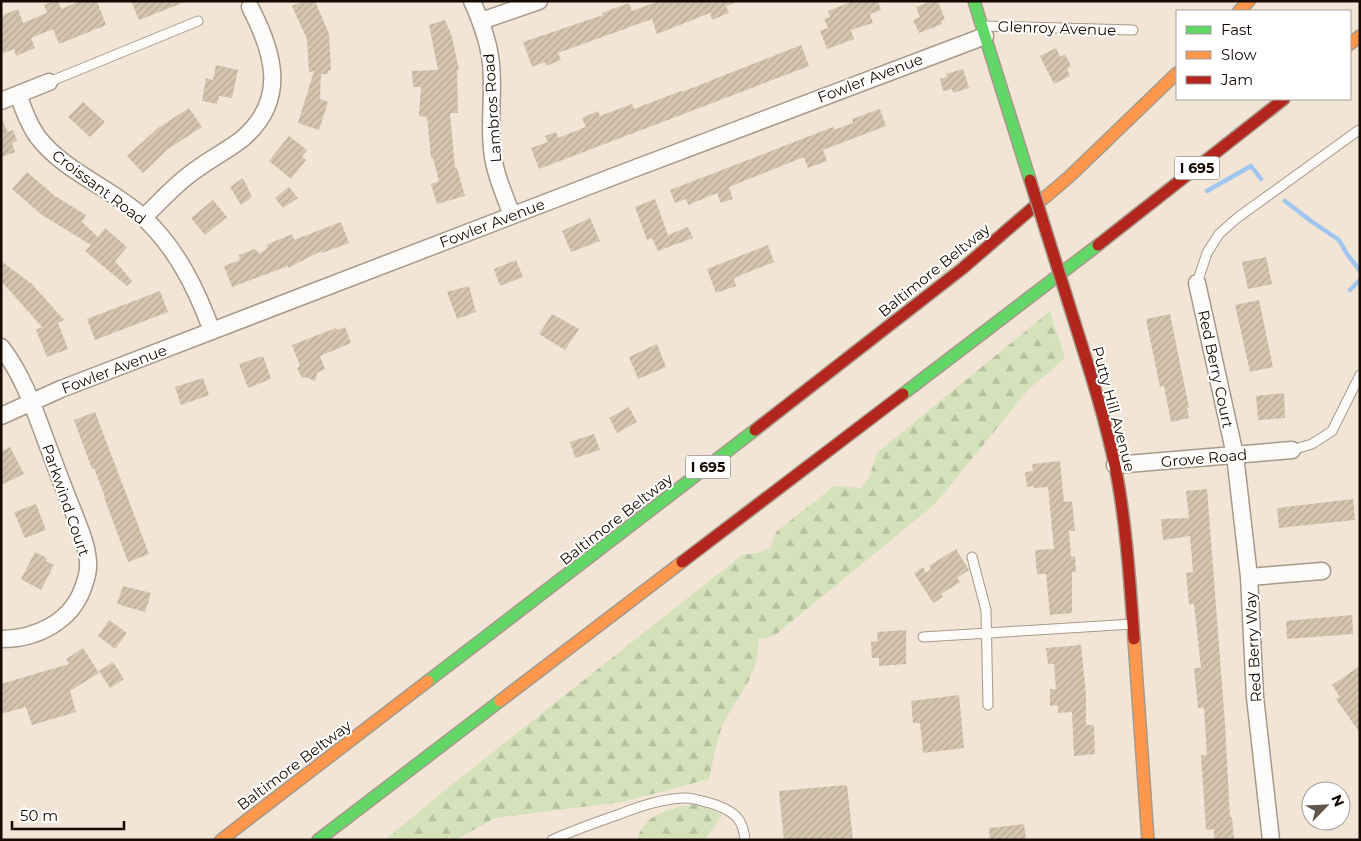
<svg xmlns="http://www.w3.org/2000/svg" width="1361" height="841" font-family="Montserrat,sans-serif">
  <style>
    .forest { fill: url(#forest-firs) }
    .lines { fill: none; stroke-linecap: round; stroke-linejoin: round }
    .stream { stroke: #a0c5ee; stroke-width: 4.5 }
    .building { fill: url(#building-hatch) }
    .lane-casing { stroke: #a69989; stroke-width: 11 }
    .street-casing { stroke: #a69989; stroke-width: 19 }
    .fast-casing { stroke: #a69989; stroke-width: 14 }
    .slow-casing { stroke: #a69989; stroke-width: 14 }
    .jam-casing { stroke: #a69989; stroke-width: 14 }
    .lane { stroke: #fdfbf9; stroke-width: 9 }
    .street { stroke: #fdfbf9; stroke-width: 16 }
    .fast { stroke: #63d668; stroke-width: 11 }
    .slow { stroke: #ff974d; stroke-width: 11 }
    .jam { stroke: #b3261e; stroke-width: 11 }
    .jam-bridge-casing { stroke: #a69989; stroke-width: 14; stroke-linecap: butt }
    .jam-bridge { stroke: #b3261e; stroke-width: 11 }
    .labels { text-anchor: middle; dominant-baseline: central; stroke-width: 4; stroke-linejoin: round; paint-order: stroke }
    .shield { fill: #fff; stroke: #5c534c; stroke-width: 1 }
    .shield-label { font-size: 14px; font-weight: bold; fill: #160900 }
    .street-label { font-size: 15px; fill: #160900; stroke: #fff }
  </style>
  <defs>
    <pattern id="forest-firs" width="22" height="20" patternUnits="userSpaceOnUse" patternTransform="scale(1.25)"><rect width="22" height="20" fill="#d4e1ba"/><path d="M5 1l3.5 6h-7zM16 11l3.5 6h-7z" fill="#b5c09e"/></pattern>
    <pattern id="building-hatch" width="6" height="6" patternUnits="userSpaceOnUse" patternTransform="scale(1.25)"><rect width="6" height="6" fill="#d5c5af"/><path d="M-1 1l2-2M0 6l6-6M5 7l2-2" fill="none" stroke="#b6a895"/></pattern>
  </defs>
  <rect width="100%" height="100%" fill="#f2e5d5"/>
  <path class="forest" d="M1050,311L1065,358L1028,390L935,504L774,636L759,639L756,663L749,680L722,725L715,751L709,779L622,802L495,818L464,835L457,840H385L439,795L742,555L758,553L771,547L776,532L834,486L861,488L869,478L877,453Z
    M694,804L717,812L722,816L704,840H637C644,813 670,809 694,804Z"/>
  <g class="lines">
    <path class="stream" d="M1207,191L1251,166L1261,179
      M1285,201L1311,221L1339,240L1347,254L1360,271
      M1350,290L1360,280"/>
  </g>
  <path class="building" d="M55,1H58L61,9L81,1H97L106,25L59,44L53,29L31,38L35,48L16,56L14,49L1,54V16L18,9L23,23L47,13L44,5Z
    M131,1H185V2L139,20Z
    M303,1H315L329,34L331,70L328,71V74H321L320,99L328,102L319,130L298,123L314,71L309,72L307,39L292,6Z
    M659,1L737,2L726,6L729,13L712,20L710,13L657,34L652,19L558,53L561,60L546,66L545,62L532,67L523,42L603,15L602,13L629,3L632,11Z
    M853,1H878L881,10L870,14L873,23L851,30L854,39L827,49L820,31L828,28L824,19L830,17L828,11Z
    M932,1H938L945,20L941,21L942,24L919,33L913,20L920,17L916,7Z
    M445,20L452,37L459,70H457L458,113H450L455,168H457L465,196L437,204L431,184L439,181L433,158H431L427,117L419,116L421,87H413L412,71L438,70L429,25Z
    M801,45L809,66L539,169L531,148L548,142L545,136L556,132L558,138L586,127L582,118L598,111L600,116L632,104L634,109L681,91L682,92Z
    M1056,48L1060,57L1065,54L1071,66L1067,69L1070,76L1054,84L1040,56Z
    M216,65L238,70L232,98L219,96L217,104L202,101L206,78L213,80Z
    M963,69L969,88L953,93L952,89L943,91L940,79L947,77L946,74Z
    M83,102L105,122L90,137L68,117Z
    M189,108L202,127L168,149L143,173L127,156L158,128Z
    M880,109L886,126L823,150L827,161L808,168L804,157L729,187L733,199L721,203L717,193L688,205L686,199L675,203L670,190L833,127L834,130L853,123L852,119Z
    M1,118L8,132L13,130L17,141L12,143L15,152L1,157Z
    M289,136L307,150L302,156L306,160L291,179L269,161Z
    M27,172L55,196L86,215L82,222L98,237L105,228L127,247L115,261L132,281L127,286L85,251L91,245L42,215L12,189Z
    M243,178L252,197L241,205L230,187Z
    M289,187L298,198L283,208L275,198Z
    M655,199L668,235L688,227L693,238L658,251L652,238L647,240L635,207Z
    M213,200L227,217L205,235L191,218Z
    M590,218L600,241L571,252L562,231Z
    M341,222L349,243L322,253L321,251L288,268V266L232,287L224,266L240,260L239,255L255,249L260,254L268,247L266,245L292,234L294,240Z
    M768,245L774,262L736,277L734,278L736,286L716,293L707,269Z
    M1266,257L1272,284L1248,289L1242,262Z
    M516,260L523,277L500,286L494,269Z
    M1,261L32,284L64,320L58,323L68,349L47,357L36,330L42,327L1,281Z
    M469,286L476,312L457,319L447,292Z
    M160,291L168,312L95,340L87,319Z
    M1259,300L1273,367L1250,372L1235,305Z
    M552,314L579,329L565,350L539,334Z
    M1170,314L1189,408H1187L1189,418L1171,422L1164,386L1160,387L1146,319Z
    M345,327L351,343L320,356L325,369L317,373L315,381L305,377L302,378L297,368L300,366L292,345L336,328L337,330Z
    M657,344L666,367L638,379L629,357Z
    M263,356L271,379L248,388L239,364Z
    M203,378L209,395L181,405L175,387Z
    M1284,393L1285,418L1258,420L1256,396Z
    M629,407L637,422L617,433L609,418Z
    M95,412L149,554L128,562L104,497H105L94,468L92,469L74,420Z
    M594,434L600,450L575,458L570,442Z
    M10,447L24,474L1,485V452Z
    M1060,461L1064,502L1072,501L1075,531H1069L1071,557L1075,556L1076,572H1072V613L1050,615L1046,574H1037L1035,550L1054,549L1048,487L1034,488V486L1027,487L1025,472L1033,471L1032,464Z
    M1207,489L1225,724L1230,817H1232L1234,840H1214V829L1206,830L1201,755H1207L1206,739L1204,708H1198L1194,668H1201L1194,604H1189L1186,573L1193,572L1190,536L1163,540L1162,531L1161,519L1189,518L1186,491Z
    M1353,499L1355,520L1279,528L1277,508Z
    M36,504L46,530L25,538L14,512Z
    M956,549L969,570L957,578L960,582L941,594L943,597L933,603L914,573L923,567L926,573L931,569L929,566Z
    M35,552L47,558L46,561L54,565L41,590L21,579Z
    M123,586L151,593L145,612L117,604Z
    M1352,615L1353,634L1287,639L1286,621Z
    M109,620L127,633L115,649L98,636Z
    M906,630V664L879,666V658H872L871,642L878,641L877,632Z
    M1081,645L1086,695V725H1094L1095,754L1074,756L1072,712L1058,713V705L1050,706V689H1056L1054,664H1048L1046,648Z
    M83,648L99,673L70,691L76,712L32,725L26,707L1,714V684L69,664L66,659Z
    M113,662L124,679L110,688L99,671Z
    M1360,666V733L1336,699L1340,697L1332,685Z
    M959,695L964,748L923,753L920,723H913L911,701Z
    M847,785L853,840H784L779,791Z
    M1024,824L1026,840H990L989,828Z"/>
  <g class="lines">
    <g class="lane-casing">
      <path id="lane" d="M984,26L1133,30
        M49,82L198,21
        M1197,283L1207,253L1219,234L1237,218L1359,130
        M1292,450L1312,444L1332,431L1360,375
        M972,557L986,610L988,705
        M923,637L1133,624
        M552,840C574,830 597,822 620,814C640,806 661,799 683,798C693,797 706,802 716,805C735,812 743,819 745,840"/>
    </g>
    <g class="street-casing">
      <path id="street" d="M472,1C481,21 489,42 491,64C494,92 489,121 492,149C494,172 504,194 512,215
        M481,21L539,1
        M18,94C23,109 28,123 37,136C64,172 110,187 143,217C177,249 196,288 212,331
        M1,101L49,82
        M143,218C161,201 177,182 197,169C212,158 228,150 242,139C288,100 274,53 250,7
        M1197,283L1235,455L1249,577L1255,697L1271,840
        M1,347C25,377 37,418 51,454C58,473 65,492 73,511C79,527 87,544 88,562C89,571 86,580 83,588C71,622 36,639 1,639
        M1,416L61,389L620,174L985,36
        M1115,465L1292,450
        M1249,577L1322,571"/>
    </g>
    <g class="fast-casing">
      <path id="fast" d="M974,1L1030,180
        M903,394L1098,245
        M428,681L755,430
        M318,840L500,701"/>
    </g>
    <g class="slow-casing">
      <path id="slow" d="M1239,11L1249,1
        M1350,44L1360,36
        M1036,205L1069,177L1177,73
        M1134,639L1148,840
        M500,701L682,562
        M221,840L428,681"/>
    </g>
    <g class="jam-casing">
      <path id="jam" d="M1098,245L1284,99
        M1067,298C1084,353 1103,409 1115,466C1126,520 1130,583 1134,639
        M755,430L963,268L1036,205
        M682,562L903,394"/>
    </g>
    <use href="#lane" class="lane"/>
    <use href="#street" class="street"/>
    <use href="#fast" class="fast"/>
    <use href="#slow" class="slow"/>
    <use href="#jam" class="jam"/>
    <g class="jam-bridge-casing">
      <path id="jam-bridge" d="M1030,180L1067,298"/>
    </g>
    <use href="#jam-bridge" class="jam-bridge"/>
  </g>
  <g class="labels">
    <g class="shield">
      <rect x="1174.5" y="156.5" width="45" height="23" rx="4"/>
      <rect x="685.5" y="455.5" width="45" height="23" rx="4"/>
    </g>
    <g class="shield-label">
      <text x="1197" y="168">I 695</text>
      <text x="708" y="467">I 695</text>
    </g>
    <g class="street-label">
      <text transform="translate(1057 28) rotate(2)">Glenroy Avenue</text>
      <text transform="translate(870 78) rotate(-21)">Fowler Avenue</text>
      <text transform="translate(492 108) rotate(-94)">Lambros Road</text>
      <text transform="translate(99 187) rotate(37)">Croissant Road</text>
      <text transform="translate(492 223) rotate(-21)">Fowler Avenue</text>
      <text transform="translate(934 270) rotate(-39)">Baltimore Beltway</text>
      <text transform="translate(114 369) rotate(-21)">Fowler Avenue</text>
      <text transform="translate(1216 369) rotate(78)">Red Berry Court</text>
      <text transform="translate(1114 409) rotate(75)">Putty Hill Avenue</text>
      <text transform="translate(1204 458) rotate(-5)">Grove Road</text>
      <text transform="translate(66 500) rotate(71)">Parkwind Court</text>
      <text transform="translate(616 519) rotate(-38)">Baltimore Beltway</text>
      <text transform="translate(1253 647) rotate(-93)">Red Berry Way</text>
      <text transform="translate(294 765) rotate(-37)">Baltimore Beltway</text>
    </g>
  </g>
  <rect width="1361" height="841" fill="none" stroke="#160900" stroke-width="5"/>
  <rect x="1176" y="10" width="175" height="90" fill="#ffffff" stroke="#a29d99"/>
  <rect x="1186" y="26" width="25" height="8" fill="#63d668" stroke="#a29d99"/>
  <text x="1221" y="35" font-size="15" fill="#160900">Fast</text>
  <rect x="1186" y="51" width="25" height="8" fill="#ff974d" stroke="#a29d99"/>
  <text x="1221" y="60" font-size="15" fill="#160900">Slow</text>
  <rect x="1186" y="76" width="25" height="8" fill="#b3261e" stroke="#a29d99"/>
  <text x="1221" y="85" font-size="15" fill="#160900">Jam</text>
  <g transform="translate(1326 806) rotate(66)"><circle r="24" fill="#ffffff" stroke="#a29d99"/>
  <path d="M0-4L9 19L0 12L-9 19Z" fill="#63564b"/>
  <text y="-8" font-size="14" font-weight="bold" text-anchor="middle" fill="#160900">N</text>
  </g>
  <path d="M12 821v8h112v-8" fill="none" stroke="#160900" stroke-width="2.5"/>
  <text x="20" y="821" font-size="15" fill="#160900" stroke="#ffffff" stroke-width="4" paint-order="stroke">50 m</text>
</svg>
